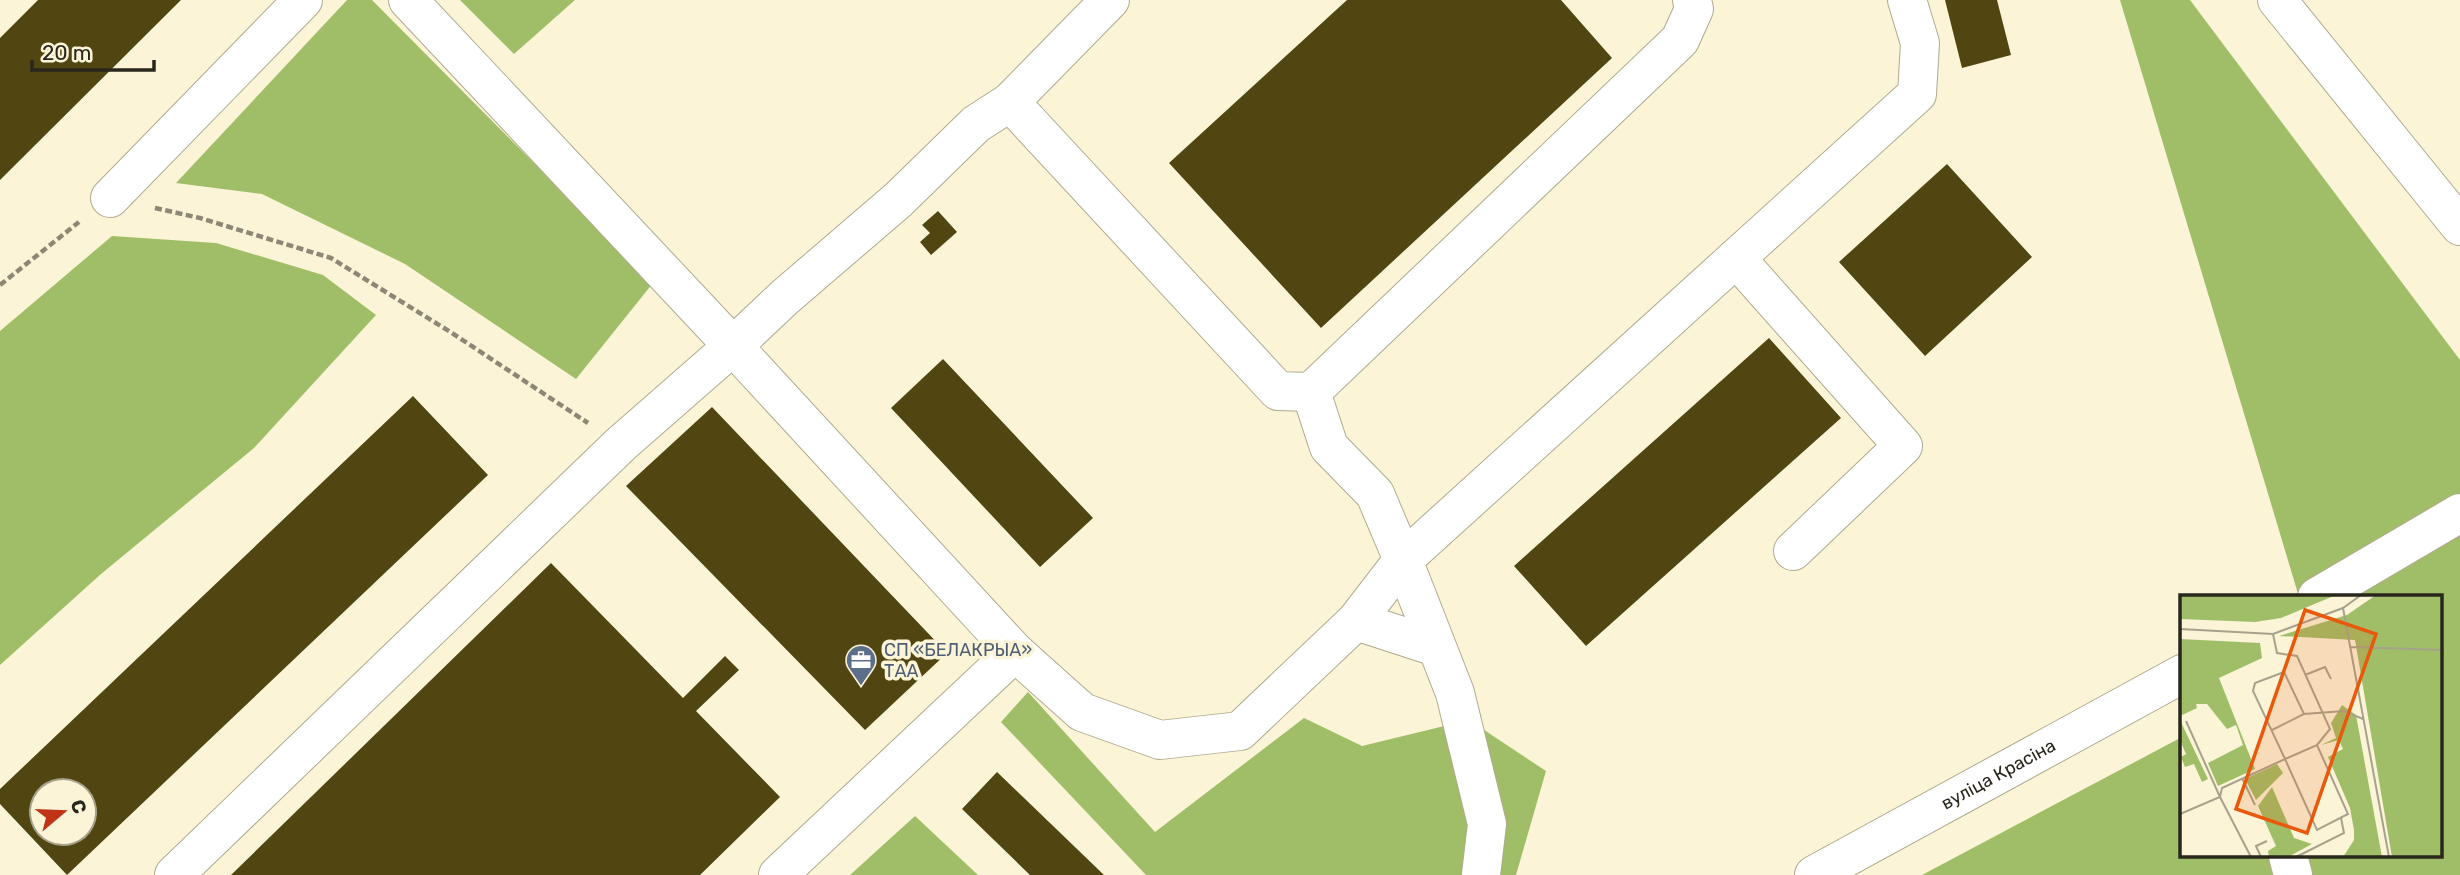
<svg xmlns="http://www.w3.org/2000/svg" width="2460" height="875" font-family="Rubik,sans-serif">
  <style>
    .forest { fill: #a0be67 }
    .building { fill: #514611; fill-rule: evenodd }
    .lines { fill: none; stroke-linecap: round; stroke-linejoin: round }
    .minor-casing { stroke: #b0aa8f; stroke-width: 40 }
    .path { stroke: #8d8875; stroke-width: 4.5; stroke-dasharray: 7 3.5; stroke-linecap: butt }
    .minor { stroke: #fff; stroke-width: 38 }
    .labels { text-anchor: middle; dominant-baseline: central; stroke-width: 7; stroke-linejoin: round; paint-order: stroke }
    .service-label { font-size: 18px; fill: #4e5e75; stroke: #fbf4d7; text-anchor: start }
    .street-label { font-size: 18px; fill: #29271c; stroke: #fbf4d7 }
    .inset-road { fill: none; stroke: #a7a28c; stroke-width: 2 }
    .view { fill: #e8590c; fill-opacity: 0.15; stroke: #e8590c; stroke-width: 3.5 }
    .inset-edge { fill: none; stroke: #29271c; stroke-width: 3.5 }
  </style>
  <rect width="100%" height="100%" fill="#fbf4d7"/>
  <path class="forest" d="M347,0H372L653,283L576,379L405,264L262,194L176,183Z
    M460,0H575L514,54Z
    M2120,0H2190L2460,360V875H1922L2182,737V856H2441V597H2299Z
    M112,236L216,243L323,275L376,315L254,448L101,574L0,665V331Z
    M1028,692L1155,832L1304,718L1362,746L1469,720L1546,771L1516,875H1146L1001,722Z
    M915,816L978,875H850Z"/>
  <path class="building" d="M38,0H181L0,180V38Z
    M1347,0H1561L1612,58L1321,328L1169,163Z
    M1945,0H1997L2011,55L1962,68Z
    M1947,164L2032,257L1925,356L1839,262Z
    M938,211L957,232L931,255L920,242L930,233L922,225Z
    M1769,338L1841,418L1586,646L1514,566Z
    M943,359L1093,518L1040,567L891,408Z
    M413,396L488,475L67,875L0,804V789ZM42,791H84V833H42Z
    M712,407L947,653L865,730L626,486Z
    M551,563L683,698L725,656L739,670L696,711L780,797L700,875H231Z
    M997,772L1104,875H1030L962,809Z"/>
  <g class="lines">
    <g class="minor-casing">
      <g id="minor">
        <path d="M2277,0L2460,226"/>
        <path d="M1010,102L1278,391L1311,392L1680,40L1694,9L1692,0"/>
        <path d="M110,198L303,0"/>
        <path d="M1736,258L1903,446L1793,551"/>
        <path d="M1311,392L1329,447L1375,494L1403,560L1455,693L1487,824L1481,875"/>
        <path d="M2317,597L2460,513"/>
        <path d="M1356,621L1436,647"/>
        <path d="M1015,652L1082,712L1160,740L1240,731L1356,621L1403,560L1917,94L1920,43L1907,0"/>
        <path d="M2288,856L2293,875"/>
        <path d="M174,875L621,444L733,346L408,0"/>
        <path d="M778,875L1015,652L733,346L785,297L898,200L976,124L1010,102L1110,0"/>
        <path id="s1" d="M1814,875L2182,674"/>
      </g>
    </g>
    <path class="path" d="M155,208L200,218L331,258L452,333L588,423
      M0,285L79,222"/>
    <use href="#minor" class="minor"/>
  </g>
  <defs>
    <g id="office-pin" transform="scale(1.575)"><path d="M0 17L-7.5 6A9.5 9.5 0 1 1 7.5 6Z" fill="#5c6f8a" stroke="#fbf4d7"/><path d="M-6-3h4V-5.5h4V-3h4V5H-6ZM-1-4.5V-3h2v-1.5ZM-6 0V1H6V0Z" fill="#fff"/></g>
  </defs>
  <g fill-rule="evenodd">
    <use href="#office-pin" x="861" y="660"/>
  </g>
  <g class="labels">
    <g class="service-label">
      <text x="884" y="650">СП «БЕЛАКРЫА»<tspan x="884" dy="21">ТАА</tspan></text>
    </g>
    <g class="street-label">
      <text stroke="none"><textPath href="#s1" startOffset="210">вуліца Красіна</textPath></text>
    </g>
  </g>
  <g transform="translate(2180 595)">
    <rect width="262" height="262" fill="#fbf4d7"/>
    <path d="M0,0H156L101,23L75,27L0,24ZM196,0H262V262H212L175,45L99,41L167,20ZM0,44L80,48L82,63L39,83L75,174L38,191L28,168L63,150L56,130L47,134L27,109H16L17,113L0,121ZM162,110L176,120L202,262H163L174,245V235L170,213L148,162L163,154L159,145L141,150L156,143L151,128ZM0,125L28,184L22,187L14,169L5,172L1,162L6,159L0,145ZM97,169L103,178L76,205L65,184ZM92,192L114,243L132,249L108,262H89L88,256L96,251L78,211Z" fill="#a0be67"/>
    <path class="inset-road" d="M163,13L209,262M0,34L93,39L163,13L181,0M93,39L97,58L117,61L150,134L137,150M171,52L263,55M125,80L145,72L151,84M124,119L164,116L183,124M62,183L75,210M0,219L40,202L6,126M71,262L40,202L42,193L105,164L137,235L168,219L137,150L105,164L73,96L75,88L104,77L124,119L92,135M81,262L76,251L87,246M116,262L164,238L161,223"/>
    <path class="view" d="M125,15L196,39L127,238L56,214Z"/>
    <rect width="262" height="262" class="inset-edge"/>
  </g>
  <g transform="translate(63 812) rotate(71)"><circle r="33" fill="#fbf4d7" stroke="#a7a28c" stroke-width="2"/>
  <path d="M0-5L12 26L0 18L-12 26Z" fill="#bf3416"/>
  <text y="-10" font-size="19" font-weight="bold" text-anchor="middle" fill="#29271c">С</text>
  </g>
  <path d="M32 60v10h122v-10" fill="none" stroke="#29271c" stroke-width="3.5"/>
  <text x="42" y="60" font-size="21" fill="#29271c" stroke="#fbf4d7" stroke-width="5" paint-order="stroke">20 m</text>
</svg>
